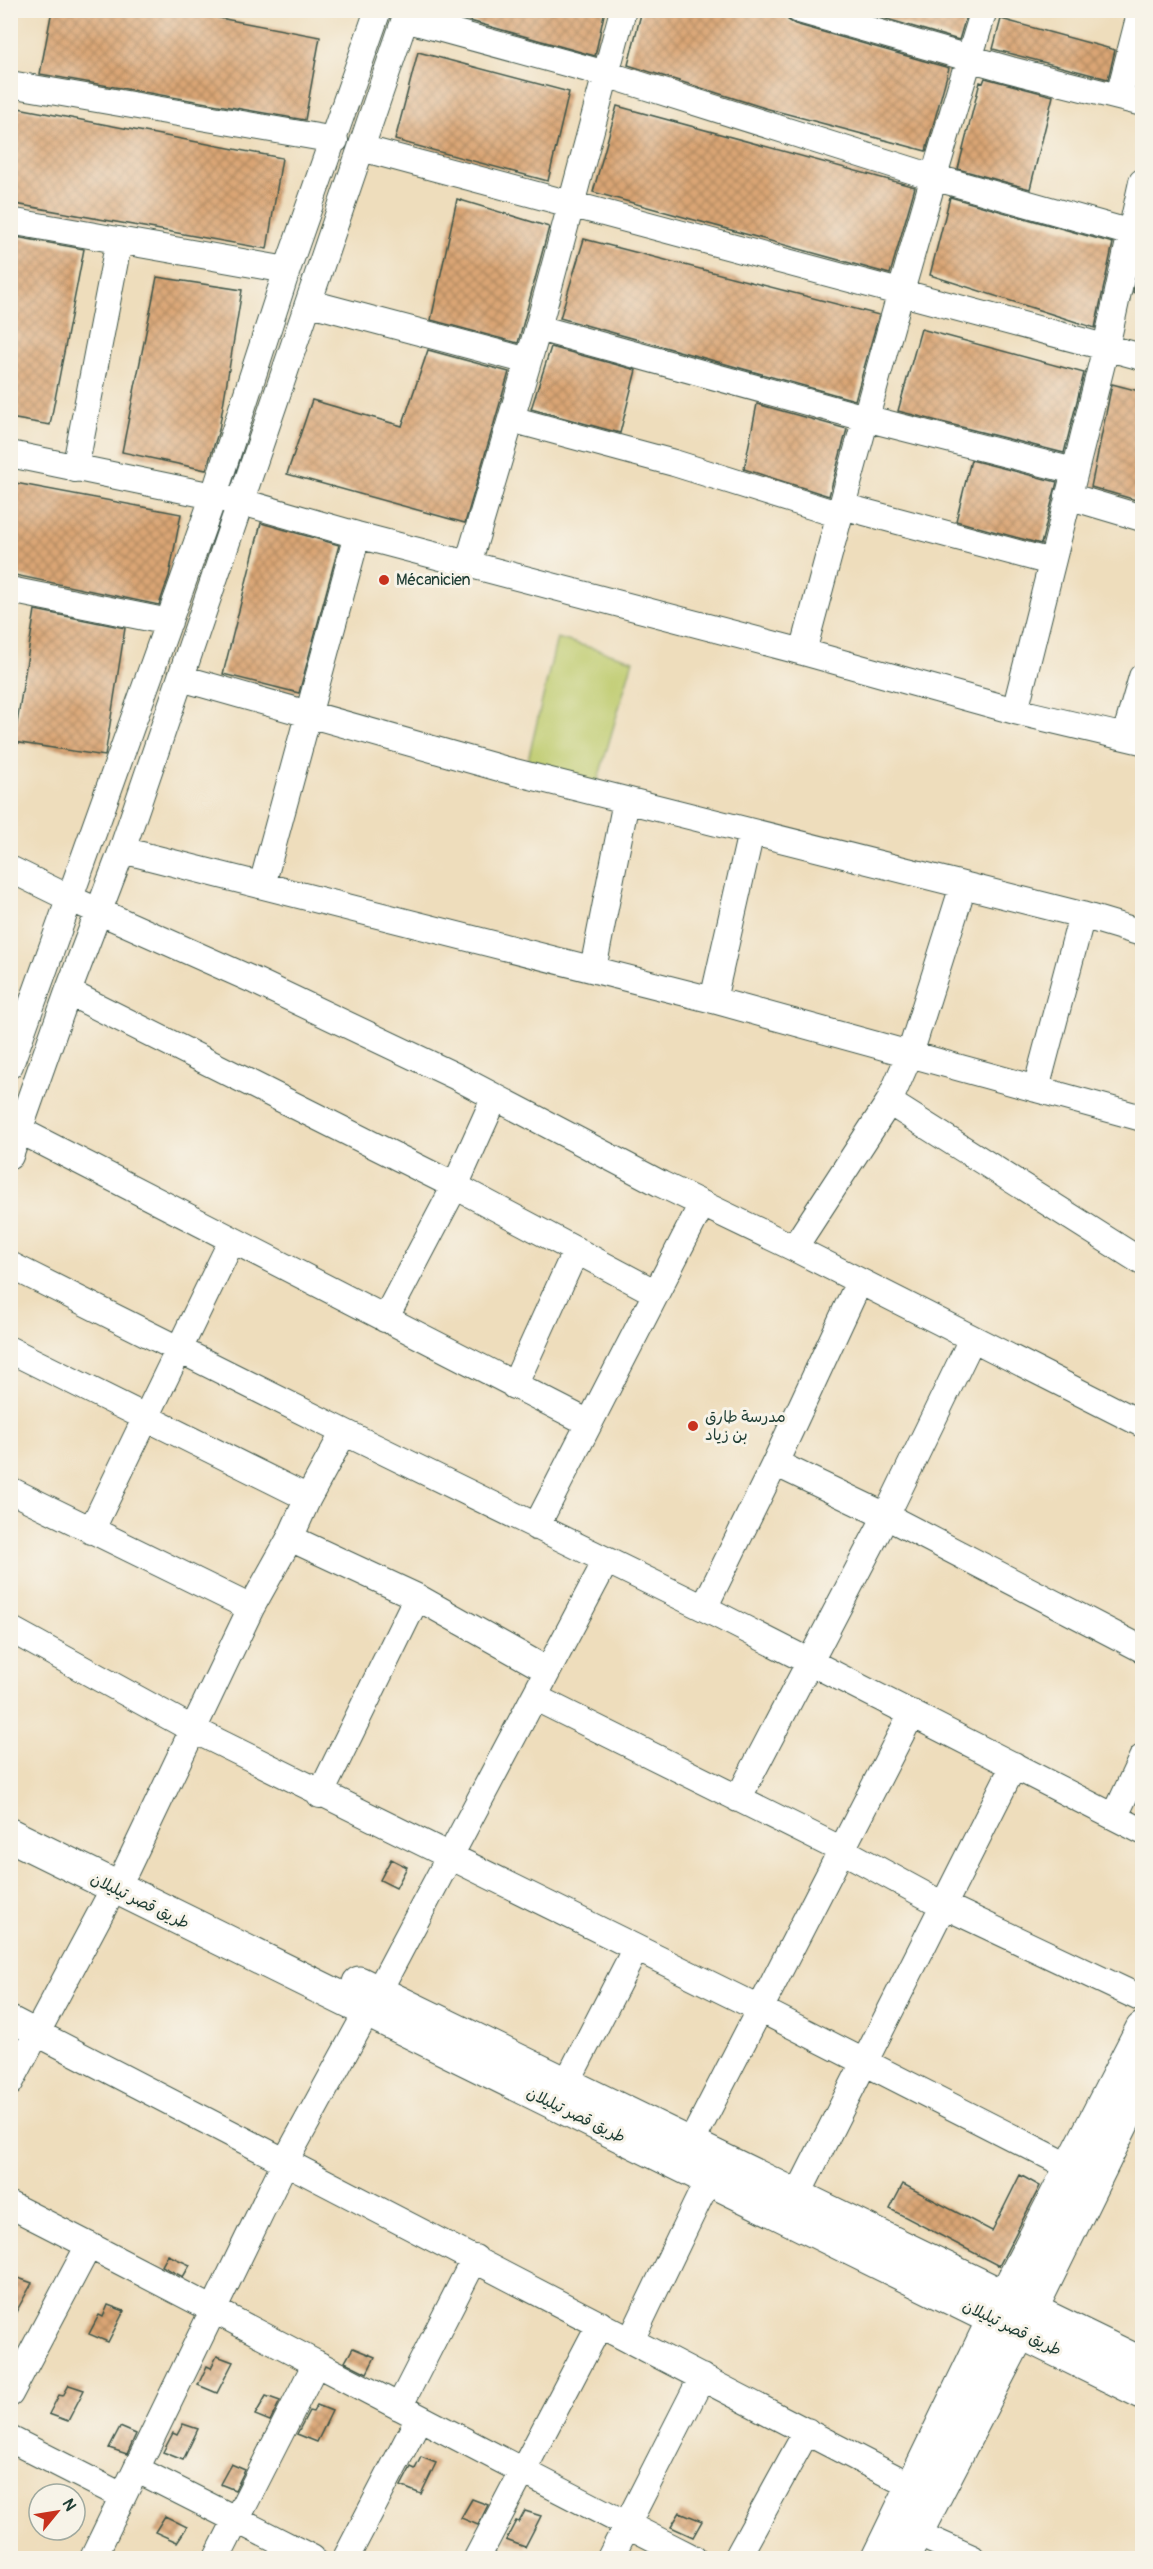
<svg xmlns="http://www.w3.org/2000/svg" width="1153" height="2569" font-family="Pangolin,'Playpen Sans Arabic',sans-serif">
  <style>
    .garden { fill: #becb6d; stroke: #6e8450; stroke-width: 1.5 }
    .building { fill: url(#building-cross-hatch) }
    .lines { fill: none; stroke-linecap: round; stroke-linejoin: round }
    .minor-casing { stroke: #3e5548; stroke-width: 28 }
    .major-casing { stroke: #3e5548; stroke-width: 35 }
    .minor { stroke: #fff; stroke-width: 26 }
    .major { stroke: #fff; stroke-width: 33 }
    .poi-dot { fill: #c8321e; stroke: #f7f3e8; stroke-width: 2 }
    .labels { text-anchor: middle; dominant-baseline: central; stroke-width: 6; stroke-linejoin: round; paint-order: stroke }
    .poi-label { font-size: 16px; fill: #1f3d34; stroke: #f7f3e8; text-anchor: start }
    .street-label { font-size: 16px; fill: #1f3d34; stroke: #f7f3e8 }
  </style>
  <defs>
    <pattern id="building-cross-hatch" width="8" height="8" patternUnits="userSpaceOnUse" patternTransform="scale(1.5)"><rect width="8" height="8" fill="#daa574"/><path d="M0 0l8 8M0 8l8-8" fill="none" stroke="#b08860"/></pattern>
  </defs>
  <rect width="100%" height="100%" fill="#f7f3e8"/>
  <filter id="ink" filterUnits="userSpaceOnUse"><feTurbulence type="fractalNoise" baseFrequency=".0167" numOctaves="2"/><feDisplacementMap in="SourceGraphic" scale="12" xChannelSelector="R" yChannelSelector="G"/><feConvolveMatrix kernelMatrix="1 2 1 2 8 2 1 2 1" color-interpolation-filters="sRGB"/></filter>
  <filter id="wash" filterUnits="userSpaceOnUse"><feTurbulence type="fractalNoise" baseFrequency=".008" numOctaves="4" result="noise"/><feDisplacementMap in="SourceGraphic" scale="24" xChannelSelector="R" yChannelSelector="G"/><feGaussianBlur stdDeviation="1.35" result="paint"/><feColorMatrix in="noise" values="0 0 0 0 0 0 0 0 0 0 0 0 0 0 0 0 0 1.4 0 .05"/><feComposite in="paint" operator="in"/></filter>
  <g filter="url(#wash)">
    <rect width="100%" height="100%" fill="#eeddbc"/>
    <path class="garden" d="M557,638L633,660L595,790L526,768Z"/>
    <g id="blocks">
      <path class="building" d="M52,10H177L320,37L305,120L40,74Z
        M431,10H605L595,56Z
        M642,10H741L759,15L760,10H784L788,20L795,24L949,68L926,151L765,108L628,65Z
        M856,10H968L959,40Z
        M1001,19L1115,50L1108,79L993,49Z
        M418,52L569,92L548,181L395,140Z
        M985,78L1053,96L1030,189L958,169L980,82L983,83Z
        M617,106L915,187L890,274L593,192Z
        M13,107L282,158L267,249L10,203V119Z
        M950,197L1113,243L1095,328L930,275Z
        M457,199L549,227L518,343L431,320Z
        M10,236L84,249L50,425L10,418Z
        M584,239L879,315L855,400L560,318Z
        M1143,251V299L1133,292Z
        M157,277L242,290L219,430L206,470L122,452Z
        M921,329L1084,373L1064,453L898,411Z
        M551,347L636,370L620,433L531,409Z
        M428,350L509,372L465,523L287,474L312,400L402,426Z
        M1112,384L1143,392V502L1091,487Z
        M757,404L847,429L829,496L744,469Z
        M971,460L1057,482L1041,544L956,521Z
        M10,482L181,514L169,576L159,605L10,574Z
        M261,523L339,545L299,693L223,674Z
        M35,610L125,628L105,756L14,742Z
        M391,1859L407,1867L396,1888L380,1880Z
        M1020,2175L1040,2186L999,2266L890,2209L903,2184L992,2231Z
        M168,2255L190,2265L183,2277L162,2266Z
        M10,2275L32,2283L10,2323Z
        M108,2305L124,2311L108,2342L89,2334L99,2315L103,2317Z
        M353,2348L375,2357L367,2373L345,2362Z
        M217,2356L233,2362L217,2393L198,2385L207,2366L211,2368Z
        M69,2385L84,2390L68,2421L49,2414L59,2395L63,2396Z
        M266,2396L280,2401L270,2421L255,2415Z
        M317,2405L332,2411L317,2442L297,2434L309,2411L313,2412Z
        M183,2424L198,2429L183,2460L163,2452L173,2433L177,2435Z
        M120,2427L136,2434L127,2454L109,2448Z
        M421,2457L436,2463L421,2494L401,2486L411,2467L415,2469Z
        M231,2464L245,2470L235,2490L220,2484Z
        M472,2499L488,2505L478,2525L461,2518Z
        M525,2511L541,2516L525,2547L506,2540L516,2521L519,2522Z
        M680,2512L702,2521L693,2537L671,2527Z
        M165,2516L187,2527L177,2542L155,2532Z"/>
    </g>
  </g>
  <g filter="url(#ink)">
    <use href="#blocks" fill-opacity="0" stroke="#3e5548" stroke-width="1.5"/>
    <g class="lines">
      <g class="minor-casing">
        <path id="minor" d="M799,10L1011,70L1142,103
          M405,19L606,74L933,177L1142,236
          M10,84L335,140
          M1119,96L1141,10
          M361,148L1142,357
          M10,221L287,270
          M310,303L528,361
          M538,328L865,418L1074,471
          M511,419L674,463L840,515
          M10,454L242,502L357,535L803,652L1015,711L1142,741
          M75,469L119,240
          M1068,496L1142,518
          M842,506L1051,562
          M468,564L538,328L623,10
          M10,590L169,622
          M803,652C860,437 918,223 984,10
          M181,678L503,769L1082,915L1142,933
          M1015,711L1106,347L1142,182
          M1125,736L1142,677
          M122,850L713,1000L1142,1118
          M10,869L69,898L255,981L455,1076L661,1184L794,1248L1142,1424
          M262,885L357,535
          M593,969L626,801
          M68,992L455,1186L656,1293
          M713,1000L751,832
          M10,1065L214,495L287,270L378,10
          M1036,1089L1082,915
          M889,1102L1142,1262
          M19,1130L589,1423
          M10,1156L68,992L122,850L408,10
          M794,1248L889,1102L910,1054L963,886
          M10,1265L344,1432L704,1608L1142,1831
          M385,1319L455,1186L495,1097
          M10,1350L308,1498
          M514,1386L576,1250
          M775,1463L886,1516L1142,1649
          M10,1490L251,1608
          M536,1527L702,1204
          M91,1531L232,1240
          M290,1538L417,1597L547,1670
          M704,1608L775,1463L859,1282
          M10,1629L192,1729L760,2009L1088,2176
          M534,1697L842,1850L943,1905L1142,1999
          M320,1795L417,1597
          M738,1799L886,1516L972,1339
          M1115,1816L1142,1758
          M126,1870L251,1608L290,1538L308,1498L344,1432
          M378,1992L606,1561
          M10,2019L913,2487
          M10,2083L114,1888
          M566,2084L636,1948
          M691,2143L912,1713
          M797,2196L1014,1765
          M10,2205C239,2321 464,2443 693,2558
          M631,2340L708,2180
          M10,2394L89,2245
          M399,2407L475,2258
          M10,2439L122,2496
          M136,2469L312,2558
          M916,2533L972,2558
          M93,2558L286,2160L367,2012
          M217,2558L316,2363
          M346,2558L419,2418
          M477,2558L600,2324
          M610,2558L702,2377
          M737,2558L807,2431"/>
      </g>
      <g class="major-casing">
        <path id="major" d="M10,1835L1142,2392
          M359,1983L1142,2364
          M878,2558L1004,2298L1142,2029
          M903,2558L1020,2332L1142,2083"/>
      </g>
      <use href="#minor" class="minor"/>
      <use href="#major" class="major"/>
    </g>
  </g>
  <g class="poi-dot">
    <circle cx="384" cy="580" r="6"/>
    <circle cx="693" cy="1426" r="6"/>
  </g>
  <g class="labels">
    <g class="poi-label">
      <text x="396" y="580">Mécanicien</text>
      <text x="705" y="1417">مدرسة طارق<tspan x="705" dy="18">بن زياد</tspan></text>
    </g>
    <g class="street-label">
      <text transform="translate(140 1901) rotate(26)">طريق قصر تيليلان</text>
      <text transform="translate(576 2115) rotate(26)">طريق قصر تيليلان</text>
      <text transform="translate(1012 2328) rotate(26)">طريق قصر تيليلان</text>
    </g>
  </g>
  <rect width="1153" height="2569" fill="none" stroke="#f7f3e8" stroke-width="36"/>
  <g transform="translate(57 2512) rotate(60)"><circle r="28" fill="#f7f3e8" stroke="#a1aaa0" stroke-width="1.5"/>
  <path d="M0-4.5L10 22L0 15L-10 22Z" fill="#c8321e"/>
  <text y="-9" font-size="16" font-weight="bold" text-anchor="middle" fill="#1f3d34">N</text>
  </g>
</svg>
